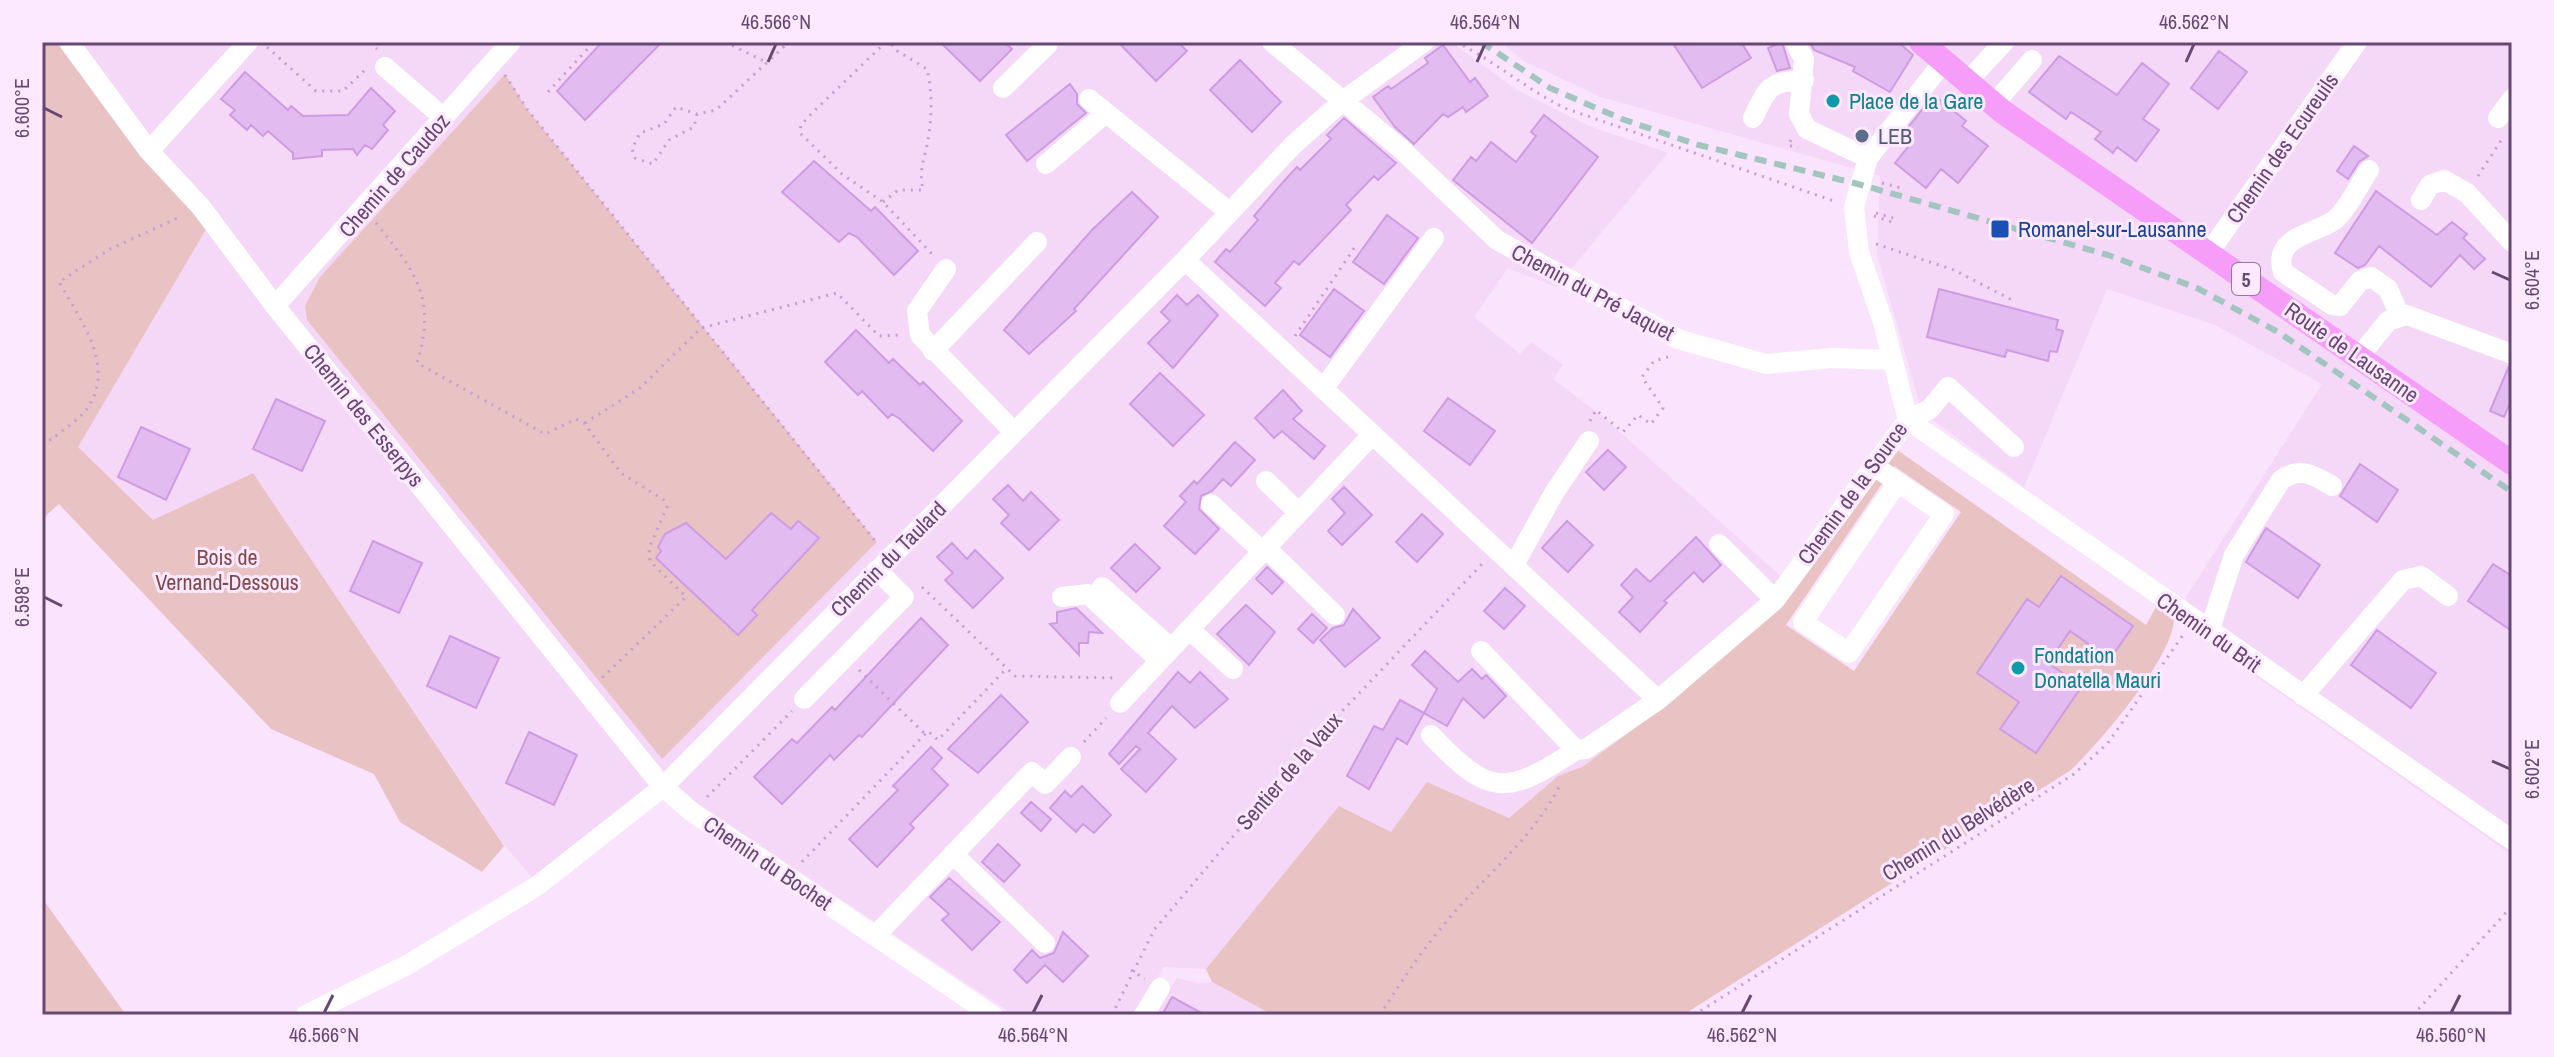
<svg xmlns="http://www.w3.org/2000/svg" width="2554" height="1057" font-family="'Archivo Narrow',sans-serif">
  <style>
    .residential { fill: #f5d7f8 }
    .green { fill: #e9c2c4; fill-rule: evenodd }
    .building { fill: #e2bbf1; stroke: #cf9ce3; stroke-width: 2 }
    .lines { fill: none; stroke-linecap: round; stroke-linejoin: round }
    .path { stroke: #c69ed5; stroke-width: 3; stroke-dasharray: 2 6; stroke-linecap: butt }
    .minor { stroke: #fff; stroke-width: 20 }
    .major { stroke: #f69cf9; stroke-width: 24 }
    .rail { stroke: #a2c5c0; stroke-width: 6; stroke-dasharray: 12 8; stroke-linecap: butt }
    .ticks { fill: none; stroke: #664973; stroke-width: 3 }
    .culture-dot { fill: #0f9aa8; stroke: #fde9ff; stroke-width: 3 }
    .service-dot { fill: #5c6f8a; stroke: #fde9ff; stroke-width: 3 }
    .transit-dot { fill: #1a4fb4; stroke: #fde9ff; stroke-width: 3 }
    .labels { text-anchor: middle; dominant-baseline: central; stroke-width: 6; stroke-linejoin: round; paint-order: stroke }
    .shield { fill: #fde9ff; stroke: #93799d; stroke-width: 2 }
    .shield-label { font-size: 20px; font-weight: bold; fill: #664973 }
    .culture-label { font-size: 22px; fill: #0d838f; stroke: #fde9ff; text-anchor: start }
    .service-label { font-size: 22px; fill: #4e5e75; stroke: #fde9ff; text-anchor: start }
    .street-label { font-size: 22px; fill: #664973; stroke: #fde9ff }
    .transit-label { font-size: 22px; fill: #164399; stroke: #fde9ff; text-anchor: start }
    .park-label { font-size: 22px; fill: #844a47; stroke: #fde9ff }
    .neatline { fill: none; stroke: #664973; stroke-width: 3 }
    .ticks-label { font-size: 20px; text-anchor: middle; fill: #664973 }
  </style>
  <rect width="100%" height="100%" fill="#fae3fc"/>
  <path class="residential" d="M69,42H1451L1517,90L1589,126L1668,153L1556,287L1508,268L1474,317L1520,354L1531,342L1563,365L1553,379L1601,415L1794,588L1676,698L1582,767L1558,776L1509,818L1428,782L1391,832L1339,806L1206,969L1164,967L1135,1015H1014L688,797L665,772L633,803L532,877L504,845L253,473L153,520L78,447L211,221Z
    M1501,42H2512V855L2194,633L2186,597L2322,384L2215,325L2107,289L2024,487L1922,412L1877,255L1880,176L1601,97L1524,61Z
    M1177,978L1198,983L1212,982L1273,1015H1154Z"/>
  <path class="green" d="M42,42H69L211,221L78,447L153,520L253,473L504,846L482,872L400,822L374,774L271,729L59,504L42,519Z
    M505,74L527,109L877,542L662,759L307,320L305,306L320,277Z
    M1886,442L2146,625L2156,607L2174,618C2174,657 2100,742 2071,770L1683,1015H1273L1212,982L1206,969L1339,806L1391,832L1427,782L1509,818L1558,776L1582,767L1676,698L1794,588ZM1894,466L1961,512L1854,671L1786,625Z
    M42,898L126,1015H42Z"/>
  <path class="building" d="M602,42H662L585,120L557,91Z
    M940,42H1004L1012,49L980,81Z
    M1118,42H1178L1187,51L1156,81Z
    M1672,42H1741L1751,58L1702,88Z
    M1782,42L1790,68L1777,71L1768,48Z
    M1810,42H1898L1913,55L1890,92L1853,71L1855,67L1814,50Z
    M1443,45L1470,82L1475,78L1488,96L1466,112L1463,107L1448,117L1443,114L1414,144L1395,127L1373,97L1388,86L1391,89L1428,63L1425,58Z
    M2219,51L2247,72L2218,109L2191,88Z
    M2059,56L2117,95L2142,63L2169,84L2143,119L2159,130L2136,161L2117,147L2113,153L2095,139L2101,132L2071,112L2066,119L2029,92Z
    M1240,60L1281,102L1252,132L1210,90Z
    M245,72L288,110L291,106L303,116L348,115L371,88L395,111L383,125L388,130L372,149L365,145L357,155L353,149L322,150V156L293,159V153L268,131L263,136L251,125L247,130L230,115L235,110L221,99Z
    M1070,84L1077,94V104L1086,113L1027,161L1006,135Z
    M1934,95L1966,121L1962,126L1988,146L1958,183L1941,169L1926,188L1895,163L1911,143L1902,135Z
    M1544,115L1598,157L1532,243L1453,180L1471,157L1476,161L1491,142L1516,162L1536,136L1531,132Z
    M1344,118L1396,163L1378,180L1374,176L1346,205L1351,210L1299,265L1294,261L1275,283L1281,288L1265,306L1215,262L1226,249L1230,252L1258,220L1254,216L1284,181L1297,167L1300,170L1331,139L1327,135Z
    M2354,146L2368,156L2359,162L2348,179L2337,171Z
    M814,161L871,211L875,207L918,251L894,275L857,237L849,233L839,242L782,192Z
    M2376,191L2437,235L2452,222L2467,234L2463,238L2485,259L2474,269L2460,255L2431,287L2379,246L2365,265L2358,268L2335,253Z
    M1132,192L1158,217L1074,309L1076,311L1029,354L1004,330L1092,230Z
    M1387,215L1418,238L1384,284L1353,262Z
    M1334,289L1364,311L1330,357L1300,335Z
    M1939,289L2058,320L2056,329L2063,331L2057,352L2050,351L2048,361L2007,350L2005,357L1927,337Z
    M1177,295L1187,305L1198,295L1218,315L1173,368L1148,343L1170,321L1161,312Z
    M856,330L889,363L893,359L920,385L923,382L962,421L933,451L900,419L892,414L888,418L862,391L858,395L825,362Z
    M2509,366L2512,399L2504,417L2490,411Z
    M1160,373L1204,415L1173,446L1130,404Z
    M1283,390L1302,411L1293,419L1325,446L1314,459L1282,431L1274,438L1255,418Z
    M1448,398L1495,431L1470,465L1424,431Z
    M276,399L325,421L302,471L253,449Z
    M141,427L190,449L166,500L118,477Z
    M1235,442L1255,460L1231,486L1223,479L1212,491L1201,496L1199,509L1219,529L1195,554L1164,526L1186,502L1180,496L1194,481L1197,484Z
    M1608,450L1626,467L1604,490L1586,472Z
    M2360,464L2398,490L2377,522L2340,496Z
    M1008,485L1023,501L1031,492L1059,520L1029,550L1001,523L1009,515L993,499Z
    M1344,487L1372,515L1342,545L1328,531L1345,513L1332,499Z
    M771,513L791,529L798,521L819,538L752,610L757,615L738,635L656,558L661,551L658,547L665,534L686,523L726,559Z
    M1422,514L1443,534L1417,562L1396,542Z
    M1567,521L1593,545L1568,572L1542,548Z
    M2266,528L2320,565L2298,598L2246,562Z
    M1696,537L1721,565L1703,582L1694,572L1664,601L1667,603L1640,632L1619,612L1633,597L1621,585L1636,569L1650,582Z
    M373,541L422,563L399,613L350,591Z
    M952,543L967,559L975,550L1003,578L973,608L945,580L953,573L937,557Z
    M1135,544L1160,568L1136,592L1111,568Z
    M2493,564L2512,576V631L2468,601Z
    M1267,567L1283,582L1272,594L1256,579Z
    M2061,576L2133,626L2110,659L2070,631L2048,663L2082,686L2036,753L2000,729L2019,702L1977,673L2027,599L2039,607Z
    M1505,588L1525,606L1504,629L1484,611Z
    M1246,605L1275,632L1249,665L1217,634Z
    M1076,608L1102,633L1089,632L1088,643H1079V655L1050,624L1057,623V612Z
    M1353,609L1380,638L1345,667L1320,640L1333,628L1344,625Z
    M1312,614L1327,628L1313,643L1298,629Z
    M921,618L948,645L862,737L859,735L834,760L830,755L782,804L754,777L792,739L797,743L832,707L835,710Z
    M2377,630L2436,673L2411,708L2351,665Z
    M450,636L499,658L476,708L427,686Z
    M1425,651L1458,682L1472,669L1482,679L1486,675L1506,696L1484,718L1463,698L1447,726L1424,713L1437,689L1412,665Z
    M1178,672L1190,683L1200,672L1228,699L1195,728L1172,706L1148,733L1176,759L1146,792L1121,769L1140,749L1136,746L1119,764L1109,754Z
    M1001,695L1028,722L978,773L948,749Z
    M1400,700L1424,713L1407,744L1397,738L1369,789L1347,776L1374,726L1383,730Z
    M529,732L577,755L554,805L506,783Z
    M931,747L942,758L932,769L948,785L910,824L914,828L877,867L849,839L898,790L893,786Z
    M1082,786L1111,815L1094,833L1083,824L1076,832L1050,808L1065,791L1071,797Z
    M1031,802L1051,819L1041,831L1021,813Z
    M998,844L1020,865L1004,882L982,862Z
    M949,878L1000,922L972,950L942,920L949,914L930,897Z
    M1063,932L1088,956L1063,982L1045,965L1027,983L1014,970L1032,950L1040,958L1054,953Z
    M1172,997L1205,1015H1162Z"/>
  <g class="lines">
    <path class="path" d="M371,42L377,49
      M725,42L766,62
      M886,42L812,113L801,125L800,133L842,174L883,202L933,255
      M1456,42C1495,61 1527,90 1567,109L1834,201
      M267,47L316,91H343L366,69
      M505,75L527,109L876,542
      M548,92L594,42
      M697,114L694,127L669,140L653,164L635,158L632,149L640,133L664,124L676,107L697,114L716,110L789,42
      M1791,140L1788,145L1798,148
      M2478,176L2504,136
      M1882,183L1901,188
      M883,202L898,190H923C918,166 926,157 929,134C932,113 932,90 927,69L894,49L891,42
      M1876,213L1893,218
      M1874,216L1892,222
      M376,223C416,273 437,298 417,363L545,434L576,419L584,423L621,473L664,500L667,507L649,548L650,561L686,597L601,679
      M1876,244L1954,270L2016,302
      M1295,336L1357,244
      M1590,421L1596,410L1623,432L1638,415L1651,424L1663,408L1642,377L1654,361L1668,357
      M585,423L640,388L701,328L837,293L879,336L900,335
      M42,436L51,440C62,430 80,420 88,407C116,366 80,319 59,282L110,249L182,216
      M922,587L1015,676L1118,678
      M859,670L925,734
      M1084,742L1106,718
      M707,797L792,711
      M802,862L928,731L938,740L1007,668
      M1131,970L1145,979
      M1112,1015L1154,930L1311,744L1483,563
      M1380,1015C1402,980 1425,946 1452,915C1490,871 1535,836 1561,783
      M1694,1015L2074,774L2108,743L2183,635
      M2413,1015L2512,906"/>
    <path class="minor" d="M69,42L149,151L201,207L275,306L663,787L692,812L992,1015
      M1272,42L1400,148L1497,240L1678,339L1766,364L1832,358L1893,360
      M1795,42L1804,59L1799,114L1807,129L1868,158
      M385,67L444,118
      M1968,81L2004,42
      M1003,88L1048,44L1046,42
      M1089,99L1229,212
      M1994,104L2032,60
      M1753,118C1768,87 1768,82 1804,80
      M2498,118L2512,99
      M149,151L248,42
      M1046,164L1106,113
      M2369,170C2359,185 2349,207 2336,219C2316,235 2272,235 2283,272L2332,305L2340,306L2360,281L2371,277L2388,289L2400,316
      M2421,200L2430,185L2444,180L2467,193L2512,242
      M2208,254L2357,42
      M1185,260L1658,700
      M946,269L917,311L920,335L1014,432
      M275,306L511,42
      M933,351L1037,242
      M2359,357L2388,321L2407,315L2512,354
      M1323,389L1434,238
      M1908,420L2512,840
      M1908,420L1883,322L1859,252L1854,207L1868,158L1944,61
      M1874,466L1944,514L1849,653L1803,622L1897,483
      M1266,481L1298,512
      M1211,504L1262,551
      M1719,544L1775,600
      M1265,547L1335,615
      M1514,565L1554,493L1589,441
      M1102,587L1171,648
      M1062,597L1088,594L1159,660
      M1189,629L1233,669
      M2209,632L2234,555L2281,480C2301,466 2313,475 2332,486
      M1481,651L1576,750
      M2303,696L2403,580L2421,576L2448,596
      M804,699L904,597L877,570
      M1120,703L1372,435
      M1431,735C1489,796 1505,797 1576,750L1586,749L1658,700L1775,600L1908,420L1930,409L1948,387L2014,447
      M953,854L1045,943
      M875,936L1032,772L1045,784L1071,757
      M306,1015L407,965L537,886L663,787L1185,260L1293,145L1344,100L1424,42
      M1144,1015L1160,988"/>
    <path class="major" d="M1921,42L2003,112L2512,463"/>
    <path class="rail" d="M1481,42L1550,88L1622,119L1695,144L1858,184L2108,255L2197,288L2278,332L2512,492"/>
  </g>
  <path class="ticks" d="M768,62L776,44M1477,62L1485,44M2186,62L2194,44M44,108L62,117M2492,272L2510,280M44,597L62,606M2492,761L2510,769M324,1013L333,995M1033,1013L1042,995M1742,1013L1751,995M2451,1013L2460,995"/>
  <g class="culture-dot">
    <circle cx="1833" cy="101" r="8"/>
    <circle cx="2018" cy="668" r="8"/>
  </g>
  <circle class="service-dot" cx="1862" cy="136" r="8"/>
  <rect class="transit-dot" x="1990" y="219" width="20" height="20" rx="4"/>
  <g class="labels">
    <rect class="shield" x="2232" y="263" width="28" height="32" rx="6"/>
    <g class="shield-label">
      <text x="2246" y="279">5</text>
    </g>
    <g class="culture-label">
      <text x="1849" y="101">Place de la Gare</text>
      <text x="2034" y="655">Fondation<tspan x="2034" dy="25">Donatella Mauri</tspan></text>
    </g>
    <g class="service-label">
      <text x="1878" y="136">LEB</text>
    </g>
    <g class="street-label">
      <text transform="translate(2282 148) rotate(-55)">Chemin des Ecureuils</text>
      <text transform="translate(394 175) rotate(-49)">Chemin de Caudoz</text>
      <text transform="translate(1593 292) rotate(28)">Chemin du Pré Jaquet</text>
      <text transform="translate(2352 352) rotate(35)">Route de Lausanne</text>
      <text transform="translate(364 415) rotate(51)">Chemin des Esserpys</text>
      <text transform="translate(1852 493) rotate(-54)">Chemin de la Source</text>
      <text transform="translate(888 559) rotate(-45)">Chemin du Taulard</text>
      <text transform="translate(2209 632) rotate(35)">Chemin du Brit</text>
      <text transform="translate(1289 771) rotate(-49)">Sentier de la Vaux</text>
      <text transform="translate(1958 829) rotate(-32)">Chemin du Belvédère</text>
      <text transform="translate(768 863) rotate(34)">Chemin du Bochet</text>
    </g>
    <g class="transit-label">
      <text x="2018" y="229">Romanel-sur-Lausanne</text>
    </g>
    <g class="park-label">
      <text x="227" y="557">Bois de<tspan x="227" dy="25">Vernand-Dessous</tspan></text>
    </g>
  </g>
  <rect width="2554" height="1057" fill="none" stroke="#fde9ff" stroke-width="88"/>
  <rect x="44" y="44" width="2466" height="969" class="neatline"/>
  <g class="ticks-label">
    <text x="776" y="29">46.566°N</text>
    <text x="1485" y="29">46.564°N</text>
    <text x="2194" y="29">46.562°N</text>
    <text transform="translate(22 108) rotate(-90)" y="7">6.600°E</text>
    <text transform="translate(2532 280) rotate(-90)" y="7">6.604°E</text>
    <text transform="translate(22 597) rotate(-90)" y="7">6.598°E</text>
    <text transform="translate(2532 769) rotate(-90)" y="7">6.602°E</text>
    <text x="324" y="1042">46.566°N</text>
    <text x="1033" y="1042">46.564°N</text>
    <text x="1742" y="1042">46.562°N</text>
    <text x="2451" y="1042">46.560°N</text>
  </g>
</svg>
